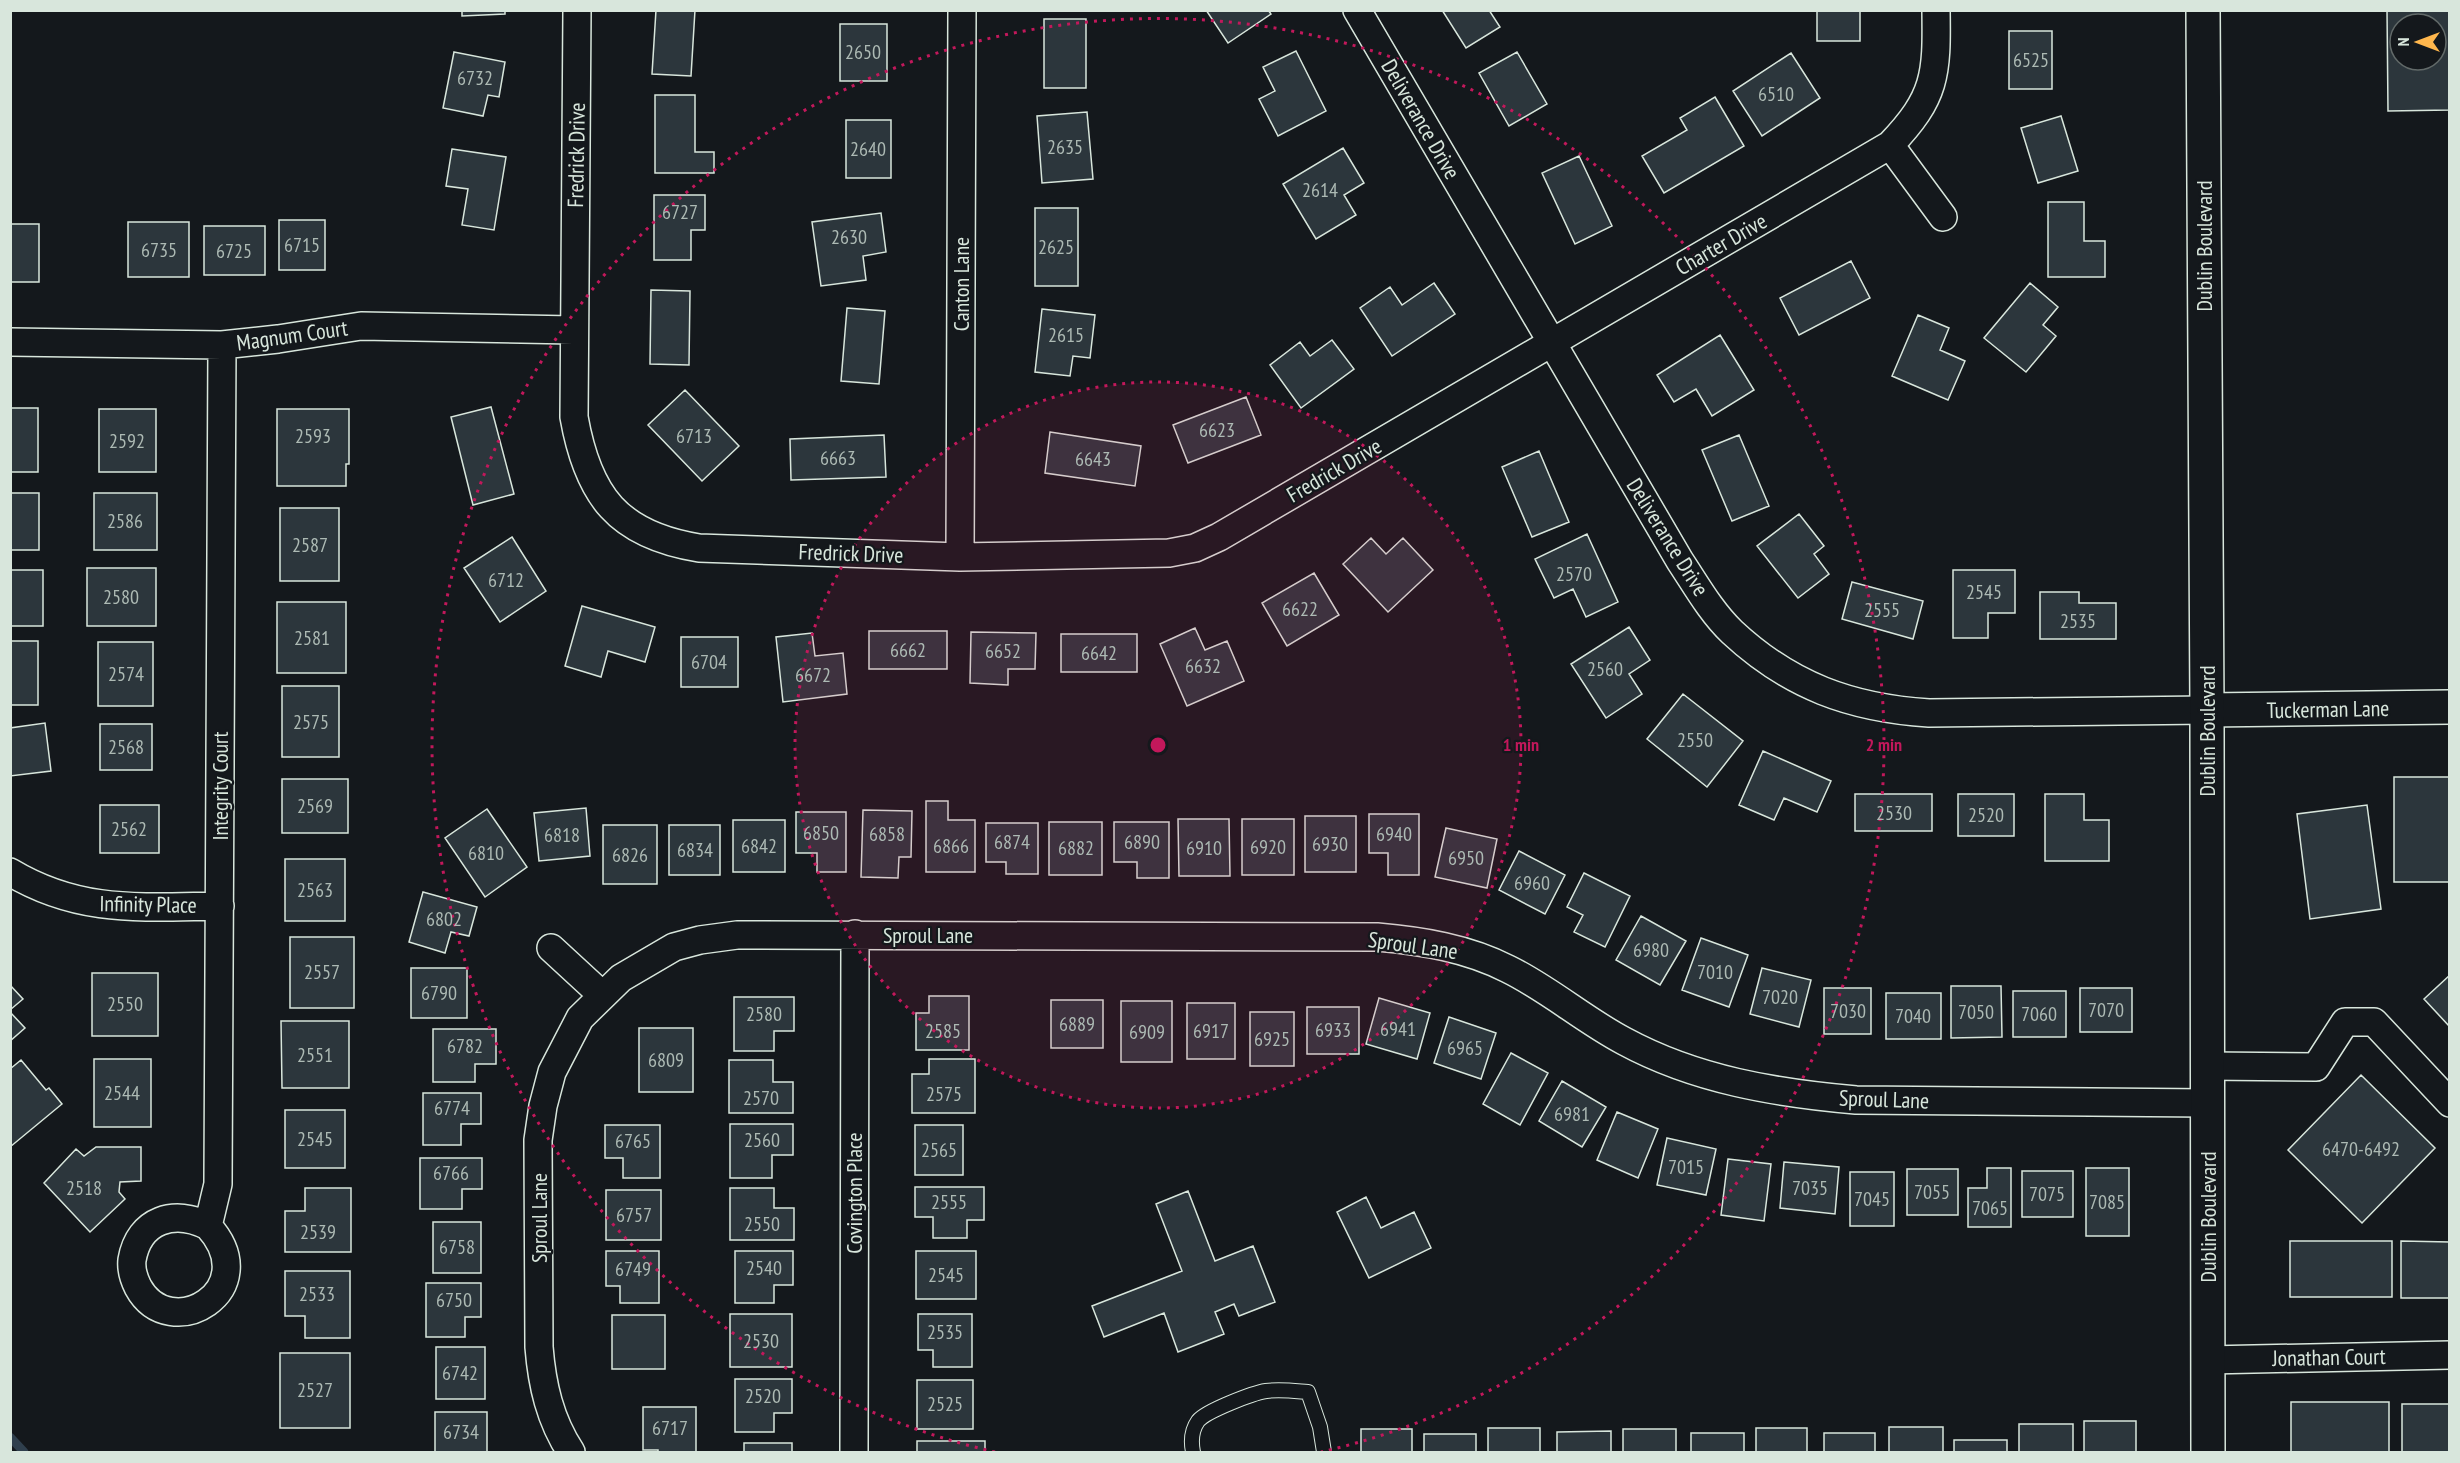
<svg xmlns="http://www.w3.org/2000/svg" width="2460" height="1463" font-family="'PT Sans Narrow',sans-serif">
  <style>
    .lines { fill: none; stroke-linecap: round; stroke-linejoin: round }
    .stream { stroke: #2f3f4d; stroke-width: 9 }
    .building { fill: #2c363c; stroke: #d8e6dc; stroke-width: 1.5; fill-rule: evenodd }
    .service-casing { stroke: #d8e6dc; stroke-width: 16 }
    .minor-casing { stroke: #d8e6dc; stroke-width: 30 }
    .tertiary-casing { stroke: #d8e6dc; stroke-width: 36 }
    .secondary-casing { stroke: #d8e6dc; stroke-width: 36 }
    .service { stroke: #14181c; stroke-width: 14 }
    .minor { stroke: #14181c; stroke-width: 27 }
    .tertiary { stroke: #14181c; stroke-width: 33 }
    .secondary { stroke: #14181c; stroke-width: 33 }
    .ring { fill: none; stroke: #c2185b; stroke-width: 3; stroke-dasharray: 3 6 }
    .labels { text-anchor: middle; dominant-baseline: central; stroke-width: 4.5; stroke-linejoin: round; paint-order: stroke }
    .number-label { font-size: 20px; fill: #adbab4 }
    .street-label { font-size: 22px; fill: #d8e6dc; stroke: #14181c }
    .centre { fill: #c2185b; stroke: #14181c; stroke-width: 3 }
    .ring-label { font-size: 18px; text-anchor: middle; font-weight: bold; fill: #c2185b; stroke: #14181c; stroke-width: 4.5; stroke-linejoin: round; paint-order: stroke }
  </style>
  <rect width="100%" height="100%" fill="#14181c"/>
  <g class="lines">
    <path class="stream" d="M10,1437L24,1452"/>
  </g>
  <path class="building" d="M462,10H505V14L462,16Z
    M656,10H695L691,76L652,74Z
    M1206,10H1268L1271,14L1228,43Z
    M1442,10H1489L1500,27L1466,48Z
    M1817,10H1860V41H1817Z
    M2387,10H2450V110L2388,111ZM2400,24H2436V60H2400Z
    M1044,19H1086V88H1044Z
    M840,24H887V81H840Z
    M2009,31H2052V89H2009Z
    M1296,51L1326,111L1278,136L1259,99L1275,91L1263,67Z
    M454,52L505,62L499,97L488,95L483,116L443,108Z
    M1517,52L1547,104L1509,126L1479,73Z
    M1791,53L1820,98L1762,136L1733,91Z
    M655,95H695V152H714V173H655Z
    M1715,97L1744,146L1664,193L1642,156L1687,130L1680,118Z
    M1087,112L1093,179L1042,183L1037,116Z
    M2061,116L2078,171L2038,183L2021,128Z
    M846,120H891V178H846Z
    M1343,148L1364,183L1344,195L1356,215L1316,239L1283,184Z
    M452,149L506,157L494,230L462,225L468,189L446,186Z
    M1579,156L1612,226L1575,244L1542,173Z
    M654,195H705V230H691V260H654Z
    M2048,202H2084V241H2105V277H2048Z
    M1035,208H1078V286H1035Z
    M881,213L886,252L863,256L866,280L821,286L812,222Z
    M279,220H325V270H279Z
    M128,222H189V277H128Z
    M10,224H39V282H10Z
    M204,226H265V275H204Z
    M1851,261L1870,298L1799,335L1780,298Z
    M1434,283L1455,314L1392,356L1360,308L1390,287L1402,305Z
    M2030,283L2058,307L2043,325L2056,336L2026,372L1984,338Z
    M651,290L690,291L689,365L650,364Z
    M847,308L885,311L879,384L841,381Z
    M1042,309L1095,315L1090,358L1073,356L1070,376L1035,372Z
    M1918,315L1949,328L1940,350L1965,361L1948,400L1892,376Z
    M1720,335L1754,390L1712,416L1696,389L1674,402L1657,375Z
    M1332,340L1354,369L1301,408L1270,365L1300,342L1310,356Z
    M685,390L739,446L702,481L648,425Z
    M1246,397L1261,435L1188,463L1173,425Z
    M491,407L514,494L473,505L451,417Z
    M10,408H38V472H10Z
    M99,409H156V472H99Z
    M277,409H349V464H346V486H277Z
    M1050,432L1141,446L1135,486L1045,473Z
    M884,435L886,477L791,480L790,439Z
    M1739,435L1769,506L1732,521L1702,450Z
    M1539,451L1569,522L1532,537L1502,467Z
    M10,493H39V550H10Z
    M94,493H157V550H94Z
    M280,508H339V581H280Z
    M1799,514L1824,546L1814,554L1829,574L1798,598L1757,546Z
    M1587,534L1618,602L1586,617L1573,589L1554,598L1535,559Z
    M512,537L546,591L500,622L464,568Z
    M1371,538L1386,554L1403,538L1433,570L1388,612L1343,564Z
    M87,568H156V626H87Z
    M10,570H43V626H10Z
    M1953,570H2015V613H1988V638H1953Z
    M1314,573L1339,615L1287,646L1262,603Z
    M1852,582L1923,601L1913,639L1842,619Z
    M2040,592H2079V603H2116V639H2040Z
    M277,602H346V673H277Z
    M582,606L655,627L645,662L608,651L601,677L565,666Z
    M1629,627L1650,660L1629,674L1642,694L1606,718L1571,664Z
    M1195,628L1205,650L1227,641L1244,681L1187,706L1160,644Z
    M869,631H947V669H869Z
    M971,632L1036,633L1035,669H1008V685L970,683Z
    M812,633L815,656L843,653L847,694L783,702L776,637Z
    M1061,634H1137V672H1061Z
    M681,637H738V687H681Z
    M10,641H38V705H10Z
    M98,642H153V706H98Z
    M282,686H339V757H282Z
    M1683,694L1743,741L1707,787L1647,739Z
    M45,723L51,771L10,776V728Z
    M100,724H152V770H100Z
    M1763,751L1831,781L1817,812L1784,798L1774,820L1739,805Z
    M2394,777H2450V882H2394Z
    M282,779H348V833H282Z
    M1855,794H1932V831H1855Z
    M1958,794H2014V836H1958Z
    M2045,794H2084V820H2109V861H2045Z
    M926,801H948V820H975V872H926Z
    M100,805H159V853H100Z
    M2367,805L2381,909L2310,919L2297,814Z
    M586,808L590,856L539,861L534,813Z
    M487,809L527,867L485,897L445,838Z
    M863,810L912,811L911,857H899L898,878L861,877Z
    M796,812H846V872H817V853H796Z
    M1369,814H1419V875H1388V853H1369Z
    M1305,816H1356V872H1305Z
    M1178,819H1229L1230,876H1179Z
    M1242,819H1294V875H1242Z
    M733,820H785V872H733Z
    M1049,822H1102V875H1049Z
    M1114,822H1169V878H1137V862H1114Z
    M986,823H1038V874H1006V862H986Z
    M603,825H657V884H603Z
    M669,825H720V875H669Z
    M1446,828L1497,839L1487,888L1435,877Z
    M1519,851L1565,875L1545,914L1499,890Z
    M285,859H345V921H285Z
    M1584,873L1630,896L1605,947L1574,932L1583,915L1567,907Z
    M423,892L477,907L469,936L451,932L445,953L409,942Z
    M1641,916L1686,941L1660,985L1616,960Z
    M290,937H354V1008H290Z
    M1701,938L1748,955L1729,1007L1682,990Z
    M411,968H467V1018H411Z
    M1762,968L1811,980L1799,1027L1750,1014Z
    M92,973H158V1036H92Z
    M2450,975V1027L2424,999Z
    M10,985L23,999L10,1010Z
    M1951,986H2001L2002,1037L1951,1038Z
    M1824,988H1871V1034H1824Z
    M2080,988H2132V1032H2080Z
    M2013,991H2066V1037H2013Z
    M1886,993H1941V1039H1886Z
    M929,996H969V1050H916V1013H929Z
    M734,997H794V1031H774V1051H734Z
    M1379,998L1430,1013L1417,1059L1366,1044Z
    M1051,1000H1103V1048H1051Z
    M1121,1001H1172V1062H1121Z
    M1187,1003H1235V1059H1187Z
    M1307,1007H1359V1054H1307Z
    M10,1012L25,1028L10,1041Z
    M1250,1012H1294V1066H1250Z
    M1449,1017L1496,1033L1481,1079L1434,1063Z
    M281,1021H349V1088H282Z
    M639,1028H693V1092H639Z
    M433,1029H496V1064H475V1082H433Z
    M1511,1053L1548,1073L1520,1125L1483,1104Z
    M94,1059H151V1127H94Z
    M929,1059H975V1113H912V1074H929Z
    M21,1060L46,1090L49,1088L62,1104L10,1147V1069Z
    M729,1060H773V1082H793V1113H729Z
    M2361,1075L2435,1148L2362,1223L2288,1150Z
    M1562,1081L1606,1107L1582,1147L1539,1121Z
    M423,1093H481V1124H461V1145H423Z
    M285,1110H345V1168H285Z
    M1617,1112L1658,1129L1638,1178L1597,1160Z
    M730,1124H793V1155H772V1178H730Z
    M605,1125H660V1178H623V1158H605Z
    M915,1125H963V1175H915Z
    M1667,1138L1716,1149L1706,1195L1657,1185Z
    M96,1147H141V1181L120,1182L119,1192L125,1199L90,1232L44,1183L76,1149L84,1156Z
    M420,1158H482V1189H462V1209H420Z
    M1728,1159L1771,1164L1764,1221L1721,1215Z
    M1784,1162L1839,1167L1835,1214L1780,1208Z
    M1987,1168H2011V1227H1968V1188H1987Z
    M2086,1168H2129V1236H2086Z
    M1907,1169H1958V1215H1907Z
    M2022,1171H2073V1217H2022Z
    M1850,1172H1894V1226H1850Z
    M915,1187H984V1220H967V1238H933V1217H915Z
    M305,1188H351V1252H285V1211H305Z
    M730,1188H774V1208H794V1240H730Z
    M606,1190H661V1240H606Z
    M1188,1191L1215,1261L1253,1246L1275,1302L1239,1316L1234,1304L1215,1312L1224,1334L1178,1352L1164,1313L1104,1337L1092,1306L1182,1271L1156,1204Z
    M1366,1197L1381,1228L1414,1212L1431,1248L1369,1278L1337,1212Z
    M433,1222H481V1273H433Z
    M2290,1241H2392V1297H2290Z
    M2401,1241L2450,1242V1298H2401Z
    M606,1251H659V1303H620V1286H606Z
    M735,1251H793V1285H774V1303H735Z
    M916,1251H976V1299H916Z
    M285,1271H350V1338H305V1316H285Z
    M426,1283H481V1317H465V1337H426Z
    M730,1314H792V1367H730Z
    M918,1314H972V1367H933V1350H918Z
    M612,1315H665V1369H612Z
    M436,1347H485V1399H436Z
    M280,1353H350V1428H280Z
    M735,1379H792V1413H774V1432H735Z
    M917,1380H973V1429H917Z
    M2291,1402H2389V1452H2291Z
    M2402,1404H2450V1452H2402Z
    M643,1407H696V1452H658V1450H643Z
    M435,1412H487V1452H435Z
    M2084,1421H2136V1452H2084Z
    M2019,1424H2073V1452H2019Z
    M1889,1427H1943V1452H1889Z
    M1488,1428H1540V1452H1488Z
    M1756,1428H1807V1452H1756Z
    M1361,1429H1412V1452H1361Z
    M1623,1429H1676V1452H1623Z
    M1611,1431V1452H1557V1432Z
    M1691,1433H1744V1452H1691Z
    M1824,1433H1875V1452H1824Z
    M1424,1434H1476V1452H1424Z
    M1954,1440H2007V1452H1954Z
    M917,1441H985V1452H917Z
    M744,1443H792V1452H744Z"/>
  <g class="lines">
    <g class="service-casing">
      <path id="service" d="M1193,1452C1191,1442 1191,1431 1198,1421C1206,1411 1253,1393 1266,1391C1280,1389 1295,1391 1308,1392L1320,1427L1324,1452"/>
    </g>
    <g class="minor-casing">
      <path id="minor" d="M577,10L574,417C588,496 618,535 699,548L960,557L1169,553L1195,548L1219,537L1890,145C1936,97 1937,75 1936,10
        M1357,10L1680,561C1696,585 1711,612 1732,632C1790,686 1851,708 1929,713L2207,710
        M1890,145L1943,217
        M10,342L222,345L278,339L361,326L573,330
        M960,557L962,10
        M10,872C80,914 142,907 220,906
        M551,948L602,995
        M2207,1066L2316,1067L2345,1022H2374L2450,1103
        M208,1226C266,1290 170,1346 138,1287C134,1279 131,1269 132,1260C139,1219 175,1209 208,1226L218,1184L222,345
        M2208,1360L2450,1355
        M571,1452C550,1420 542,1385 539,1347L538,1140L543,1106L552,1072L580,1018L621,978L674,947L700,940L737,935L1377,937C1422,941 1467,948 1508,969C1549,989 1584,1020 1624,1041C1696,1080 1776,1093 1856,1100L2208,1103
        M854,1452L855,934"/>
    </g>
    <g class="tertiary-casing">
      <path id="tertiary" d="M2207,710L2450,707"/>
    </g>
    <g class="secondary-casing">
      <path id="secondary" d="M2203,10L2207,710L2208,1452"/>
    </g>
    <use href="#service" class="service"/>
    <use href="#minor" class="minor"/>
    <use href="#tertiary" class="tertiary"/>
    <use href="#secondary" class="secondary"/>
  </g>
  <circle cx="1158" cy="745" r="363" fill="#c2185b" fill-opacity=".12"/>
  <g class="ring">
    <circle cx="1158" cy="745" r="363"/>
    <path d="M995 1452A726 726 0 1 1 1321 1452"/>
  </g>
  <g class="labels">
    <g class="number-label">
      <text x="863" y="52">2650</text>
      <text x="2031" y="60">6525</text>
      <text x="475" y="78">6732</text>
      <text x="1776" y="94">6510</text>
      <text x="1065" y="147">2635</text>
      <text x="868" y="149">2640</text>
      <text x="1320" y="190">2614</text>
      <text x="680" y="212">6727</text>
      <text x="849" y="237">2630</text>
      <text x="302" y="245">6715</text>
      <text x="1056" y="247">2625</text>
      <text x="159" y="250">6735</text>
      <text x="234" y="251">6725</text>
      <text x="1066" y="335">2615</text>
      <text x="1217" y="430">6623</text>
      <text x="313" y="436">2593</text>
      <text x="694" y="436">6713</text>
      <text x="127" y="441">2592</text>
      <text x="838" y="458">6663</text>
      <text x="1093" y="459">6643</text>
      <text x="125" y="521">2586</text>
      <text x="310" y="545">2587</text>
      <text x="1574" y="574">2570</text>
      <text x="506" y="580">6712</text>
      <text x="1984" y="592">2545</text>
      <text x="121" y="597">2580</text>
      <text x="1300" y="609">6622</text>
      <text x="1882" y="610">2555</text>
      <text x="2078" y="621">2535</text>
      <text x="312" y="638">2581</text>
      <text x="908" y="650">6662</text>
      <text x="1003" y="651">6652</text>
      <text x="1099" y="653">6642</text>
      <text x="709" y="662">6704</text>
      <text x="1203" y="666">6632</text>
      <text x="1605" y="669">2560</text>
      <text x="126" y="674">2574</text>
      <text x="813" y="675">6672</text>
      <text x="311" y="722">2575</text>
      <text x="1695" y="740">2550</text>
      <text x="126" y="747">2568</text>
      <text x="315" y="806">2569</text>
      <text x="1894" y="813">2530</text>
      <text x="1986" y="815">2520</text>
      <text x="129" y="829">2562</text>
      <text x="821" y="833">6850</text>
      <text x="887" y="834">6858</text>
      <text x="1394" y="834">6940</text>
      <text x="562" y="835">6818</text>
      <text x="1012" y="842">6874</text>
      <text x="1142" y="842">6890</text>
      <text x="1330" y="844">6930</text>
      <text x="759" y="846">6842</text>
      <text x="951" y="846">6866</text>
      <text x="1268" y="847">6920</text>
      <text x="1076" y="848">6882</text>
      <text x="1204" y="848">6910</text>
      <text x="695" y="850">6834</text>
      <text x="486" y="853">6810</text>
      <text x="630" y="855">6826</text>
      <text x="1466" y="858">6950</text>
      <text x="1532" y="883">6960</text>
      <text x="315" y="890">2563</text>
      <text x="444" y="919">6802</text>
      <text x="1651" y="950">6980</text>
      <text x="322" y="972">2557</text>
      <text x="1715" y="972">7010</text>
      <text x="439" y="993">6790</text>
      <text x="1780" y="997">7020</text>
      <text x="125" y="1004">2550</text>
      <text x="2106" y="1010">7070</text>
      <text x="1848" y="1011">7030</text>
      <text x="1976" y="1012">7050</text>
      <text x="764" y="1014">2580</text>
      <text x="2039" y="1014">7060</text>
      <text x="1913" y="1016">7040</text>
      <text x="1077" y="1024">6889</text>
      <text x="1398" y="1029">6941</text>
      <text x="1333" y="1030">6933</text>
      <text x="943" y="1031">2585</text>
      <text x="1211" y="1031">6917</text>
      <text x="1147" y="1032">6909</text>
      <text x="1272" y="1039">6925</text>
      <text x="465" y="1046">6782</text>
      <text x="1465" y="1048">6965</text>
      <text x="315" y="1055">2551</text>
      <text x="666" y="1060">6809</text>
      <text x="122" y="1093">2544</text>
      <text x="944" y="1094">2575</text>
      <text x="761" y="1098">2570</text>
      <text x="452" y="1108">6774</text>
      <text x="1572" y="1114">6981</text>
      <text x="315" y="1139">2545</text>
      <text x="762" y="1140">2560</text>
      <text x="633" y="1141">6765</text>
      <text x="2361" y="1149">6470-6492</text>
      <text x="939" y="1150">2565</text>
      <text x="1686" y="1167">7015</text>
      <text x="451" y="1173">6766</text>
      <text x="84" y="1188">2518</text>
      <text x="1810" y="1188">7035</text>
      <text x="1932" y="1192">7055</text>
      <text x="2047" y="1194">7075</text>
      <text x="1872" y="1199">7045</text>
      <text x="949" y="1202">2555</text>
      <text x="2107" y="1202">7085</text>
      <text x="1990" y="1208">7065</text>
      <text x="634" y="1215">6757</text>
      <text x="762" y="1224">2550</text>
      <text x="318" y="1232">2539</text>
      <text x="457" y="1247">6758</text>
      <text x="764" y="1268">2540</text>
      <text x="633" y="1269">6749</text>
      <text x="946" y="1275">2545</text>
      <text x="317" y="1294">2533</text>
      <text x="454" y="1300">6750</text>
      <text x="945" y="1332">2535</text>
      <text x="761" y="1341">2530</text>
      <text x="460" y="1373">6742</text>
      <text x="315" y="1390">2527</text>
      <text x="763" y="1396">2520</text>
      <text x="945" y="1404">2525</text>
      <text x="670" y="1428">6717</text>
      <text x="461" y="1432">6734</text>
    </g>
    <g class="street-label">
      <text transform="translate(1421 119) rotate(60)">Deliverance Drive</text>
      <text transform="translate(576 155) rotate(-89)">Fredrick Drive</text>
      <text transform="translate(1721 244) rotate(-30)">Charter Drive</text>
      <text transform="translate(2204 246) rotate(-90)">Dublin Boulevard</text>
      <text transform="translate(961 284) rotate(-90)">Canton Lane</text>
      <text transform="translate(292 335) rotate(-8)">Magnum Court</text>
      <text transform="translate(1334 470) rotate(-30)">Fredrick Drive</text>
      <text transform="translate(1668 537) rotate(58)">Deliverance Drive</text>
      <text transform="translate(851 553) rotate(2)">Fredrick Drive</text>
      <text transform="translate(2328 709) rotate(-1)">Tuckerman Lane</text>
      <text transform="translate(2207 731) rotate(-90)">Dublin Boulevard</text>
      <text transform="translate(220 786) rotate(-90)">Integrity Court</text>
      <text transform="translate(148 904) rotate(1)">Infinity Place</text>
      <text x="928" y="935">Sproul Lane</text>
      <text transform="translate(1413 945) rotate(8)">Sproul Lane</text>
      <text transform="translate(1884 1099) rotate(2)">Sproul Lane</text>
      <text transform="translate(854 1193) rotate(-90)">Covington Place</text>
      <text transform="translate(2208 1217) rotate(-90)">Dublin Boulevard</text>
      <text transform="translate(539 1218) rotate(-90)">Sproul Lane</text>
      <text transform="translate(2329 1357) rotate(-1)">Jonathan Court</text>
    </g>
  </g>
  <circle cx="1158" cy="745" r="9" class="centre"/>
  <g class="ring-label">
    <text x="1521" y="751">1 min</text>
    <text x="1884" y="751">2 min</text>
  </g>
  <rect width="2460" height="1463" fill="none" stroke="#d8e6dc" stroke-width="24"/>
  <g transform="translate(2418 42) rotate(270)"><circle r="28" fill="#14181c" stroke="#626a69" stroke-width="1.5"/>
  <path d="M0-4.5L10 22L0 15L-10 22Z" fill="#ffb74d"/>
  <text y="-9" font-size="16" font-weight="bold" text-anchor="middle" fill="#d8e6dc">N</text>
  </g>
</svg>
